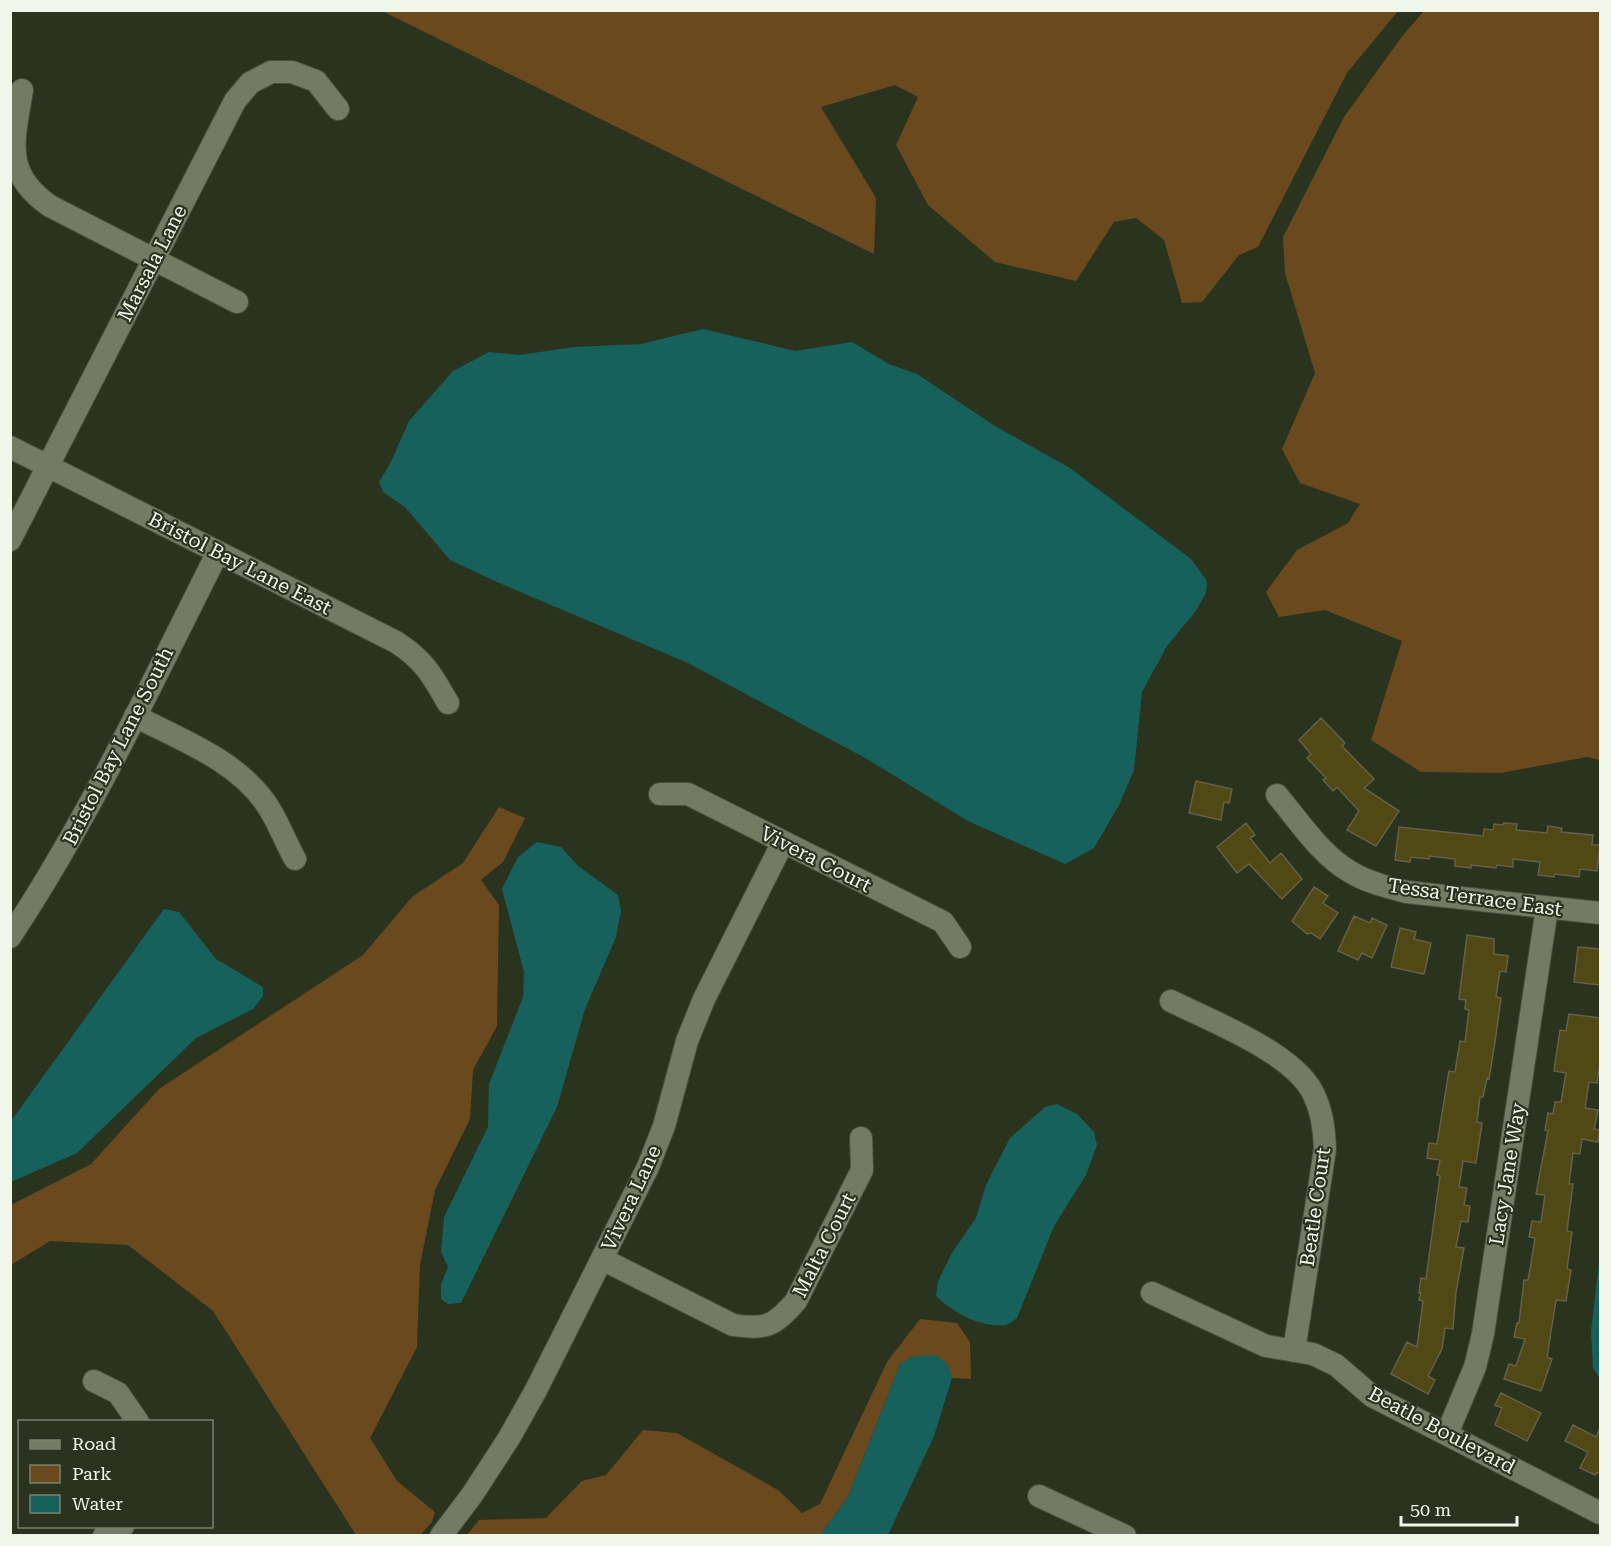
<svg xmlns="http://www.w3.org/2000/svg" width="1611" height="1546" font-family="'Roboto Serif',serif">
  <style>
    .green { fill: #6a491e }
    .water { fill: #17615d }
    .building { fill: #504815; stroke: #656047; stroke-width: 1.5 }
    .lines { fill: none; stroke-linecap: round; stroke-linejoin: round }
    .minor-casing { stroke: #47503d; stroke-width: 24 }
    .minor { stroke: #707d64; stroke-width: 22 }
    .labels { text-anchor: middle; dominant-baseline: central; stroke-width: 4.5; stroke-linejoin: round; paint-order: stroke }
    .street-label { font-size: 20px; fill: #f0f7ea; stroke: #29331e }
  </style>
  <rect width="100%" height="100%" fill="#29331e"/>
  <path class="green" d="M382,11H1398L1347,73L1258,247L1239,255L1202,302L1182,303L1164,240L1136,218L1114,222L1076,281L995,262L928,205L896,145L918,97L895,85L821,107L876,198L874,254Z
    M1424,11H1600V760L1587,757L1501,773L1421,772L1371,740L1402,641L1325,610L1279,617L1266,592L1297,550L1348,523L1360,504L1300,483L1282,449L1315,373L1285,273L1283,237L1344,117L1403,35Z
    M499,807L525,818L503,862L481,880L499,905L497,1026L473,1070L470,1119L435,1190L420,1265L417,1347L370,1438L397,1481L435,1512L432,1522L420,1535H356L213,1311L128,1245L50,1241L11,1265V1205L91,1164L159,1089L363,955L412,897L463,863Z
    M920,1319L957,1323L970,1342L971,1379L952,1378L946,1362L900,1364L848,1497L820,1535L466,1536L479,1520L546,1518L582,1481L606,1475L643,1430L677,1433L778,1490L802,1513L820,1504L887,1362Z"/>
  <path class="water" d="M703,329L795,351L852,342L889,364L917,374L995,426L1070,468L1191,559L1207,581L1206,593L1195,612L1167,646L1142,692L1134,770L1119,805L1094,848L1065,864L968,821L867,759L688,663L497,582L450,560L405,507L383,492L379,482L390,464L409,421L453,371L489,352L519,355L574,347L641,344Z
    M537,842L561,847L578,866L618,895L621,911L616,937L585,1009L557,1107L461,1303L448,1304L441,1299V1284L448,1267L441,1252L444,1217L488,1127L489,1084L523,997L524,972L502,889L518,857Z
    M164,909L179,912L216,959L263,987V996L253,1009L196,1038L77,1153L11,1182V1121Z
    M1057,1104L1077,1114L1094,1132L1097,1145L1086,1175L1054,1226L1017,1318C1013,1321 1009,1324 1005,1325C981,1328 952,1312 936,1296L938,1281L952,1253L976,1218L986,1185L1010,1138L1045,1107Z
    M1600,1253V1379L1593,1368L1591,1332Z
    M935,1355L946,1362L952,1378L934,1436L888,1535H820L848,1497L900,1364L911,1357Z"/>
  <path class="building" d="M1321,718L1345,743L1342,746L1374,779L1364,788L1399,811L1376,846L1347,830L1359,811L1337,787L1333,791L1323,780L1326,778L1307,758L1311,754L1299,740Z
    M1196,781L1232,789L1229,803L1224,802L1221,820L1189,813Z
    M1246,823L1255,835L1250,838L1270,863L1281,853L1302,879L1282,899L1249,864L1237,873L1217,847Z
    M1504,823L1517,824L1516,830L1547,833L1548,826L1562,828L1561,832L1593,835L1592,845H1600L1597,871L1580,869L1579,877L1555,874L1554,877L1538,875L1540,862L1513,859V867L1497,865L1496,868L1471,865V868L1455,866V859L1430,856L1429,859L1411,857L1410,862L1395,860L1399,827L1483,836L1484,829L1493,830L1494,824L1503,825Z
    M1314,887L1328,896L1323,903L1338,913L1320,939L1311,933L1307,934L1292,921Z
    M1354,916L1370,923L1372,918L1387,925L1372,958L1362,953L1358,960L1338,951Z
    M1400,928L1416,932L1414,939L1431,943L1424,974L1391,967Z
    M1467,935L1494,939V954L1508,956L1506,972L1500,971L1496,997L1501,998L1495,1042L1489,1079L1487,1078L1483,1097H1480L1477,1122L1482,1123L1476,1163L1463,1161L1459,1187L1467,1188L1464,1205L1470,1206L1468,1222L1461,1221L1456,1247L1464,1248L1456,1292L1453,1329L1445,1328L1442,1349L1428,1376L1435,1380L1428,1394L1391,1374L1407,1342L1417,1347L1423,1301L1419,1300L1421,1293H1419L1421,1278L1426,1279L1440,1176L1437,1175L1440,1160L1427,1158L1429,1143L1437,1144L1449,1071L1455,1072L1460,1041L1465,1042L1469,1010L1465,1009L1466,1000L1459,999Z
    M1578,947L1600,949V985L1574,982Z
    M1569,1014L1600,1018V1062L1597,1083L1589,1082L1585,1108L1598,1110L1594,1129L1600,1130L1598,1142L1582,1139L1580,1154L1573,1153L1569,1184H1573L1567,1231L1572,1232L1567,1269L1571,1270L1566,1301L1556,1300L1547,1357L1552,1359L1541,1391L1504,1379L1509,1364L1516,1366L1525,1339L1514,1337L1517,1323H1519L1524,1280H1528L1531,1264L1535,1238L1529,1237L1532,1221L1541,1222L1545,1195L1536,1194L1548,1131L1545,1130L1548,1113L1553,1114L1555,1102H1561L1566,1073L1554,1071L1560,1030L1566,1031Z
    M1501,1393L1541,1413L1527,1441L1495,1425L1502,1408L1495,1405Z
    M1573,1425L1596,1437L1600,1428V1474L1597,1472L1595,1475L1580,1468L1588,1452L1565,1441Z"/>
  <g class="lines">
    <g class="minor-casing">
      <path id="minor" d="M22,90C14,140 2,173 50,206L237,302
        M10,447L396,642C424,660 432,675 448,703
        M10,540L235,101L250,83L271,72H292L316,81L338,109
        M135,716C181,740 234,759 265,802C277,819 285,841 295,859
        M660,794H688L943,922L960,947
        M1277,795C1299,821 1320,854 1349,871C1366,882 1387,887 1407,892L1600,913
        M10,937C91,815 152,682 218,552
        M1171,1001C1211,1021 1291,1052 1312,1091C1322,1110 1324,1128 1325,1149L1294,1351
        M602,1259L733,1325C765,1330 775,1326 796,1301L862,1170L861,1138
        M1152,1293L1266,1346L1313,1354L1336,1365L1372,1396L1600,1513
        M94,1381L118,1393L138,1422
        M1447,1434L1475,1367L1483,1334L1547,908
        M1039,1496L1125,1536
        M104,1536L123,1526
        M441,1536L472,1495L509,1438L536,1390L648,1167L664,1126L687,1041L704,999L783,842"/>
    </g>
    <use href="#minor" class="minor"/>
  </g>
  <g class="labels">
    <g class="street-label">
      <text transform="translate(152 263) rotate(-63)">Marsala Lane</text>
      <text transform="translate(240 563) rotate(27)">Bristol Bay Lane East</text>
      <text transform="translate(118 746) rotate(-63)">Bristol Bay Lane South</text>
      <text transform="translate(816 859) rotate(27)">Vivera Court</text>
      <text transform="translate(1475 897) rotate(8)">Tessa Terrace East</text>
      <text transform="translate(1507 1174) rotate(-81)">Lacy Jane Way</text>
      <text transform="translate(631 1198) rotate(-65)">Vivera Lane</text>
      <text transform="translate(1315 1207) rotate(-82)">Beatle Court</text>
      <text transform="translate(824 1245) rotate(-63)">Malta Court</text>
      <text transform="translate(1442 1430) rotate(28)">Beatle Boulevard</text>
    </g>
  </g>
  <rect width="1611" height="1546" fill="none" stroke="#f0f7ea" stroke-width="24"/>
  <rect x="18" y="1420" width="195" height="108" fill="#29331e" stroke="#798170" stroke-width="1.5"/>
  <rect x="30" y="1440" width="30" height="9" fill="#707d64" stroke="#798170" stroke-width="1.5"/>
  <text x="72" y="1450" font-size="18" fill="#f0f7ea">Road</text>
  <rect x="30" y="1465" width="30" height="18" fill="#6a491e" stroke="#798170" stroke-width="1.5"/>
  <text x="72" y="1480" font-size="18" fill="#f0f7ea">Park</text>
  <rect x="30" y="1495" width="30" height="18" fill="#17615d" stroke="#798170" stroke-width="1.5"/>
  <text x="72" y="1510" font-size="18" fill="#f0f7ea">Water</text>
  <path d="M1401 1516v9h116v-9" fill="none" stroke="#f0f7ea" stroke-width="3"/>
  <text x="1410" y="1516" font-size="18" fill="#f0f7ea" stroke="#29331e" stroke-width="4.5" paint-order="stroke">50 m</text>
</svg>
